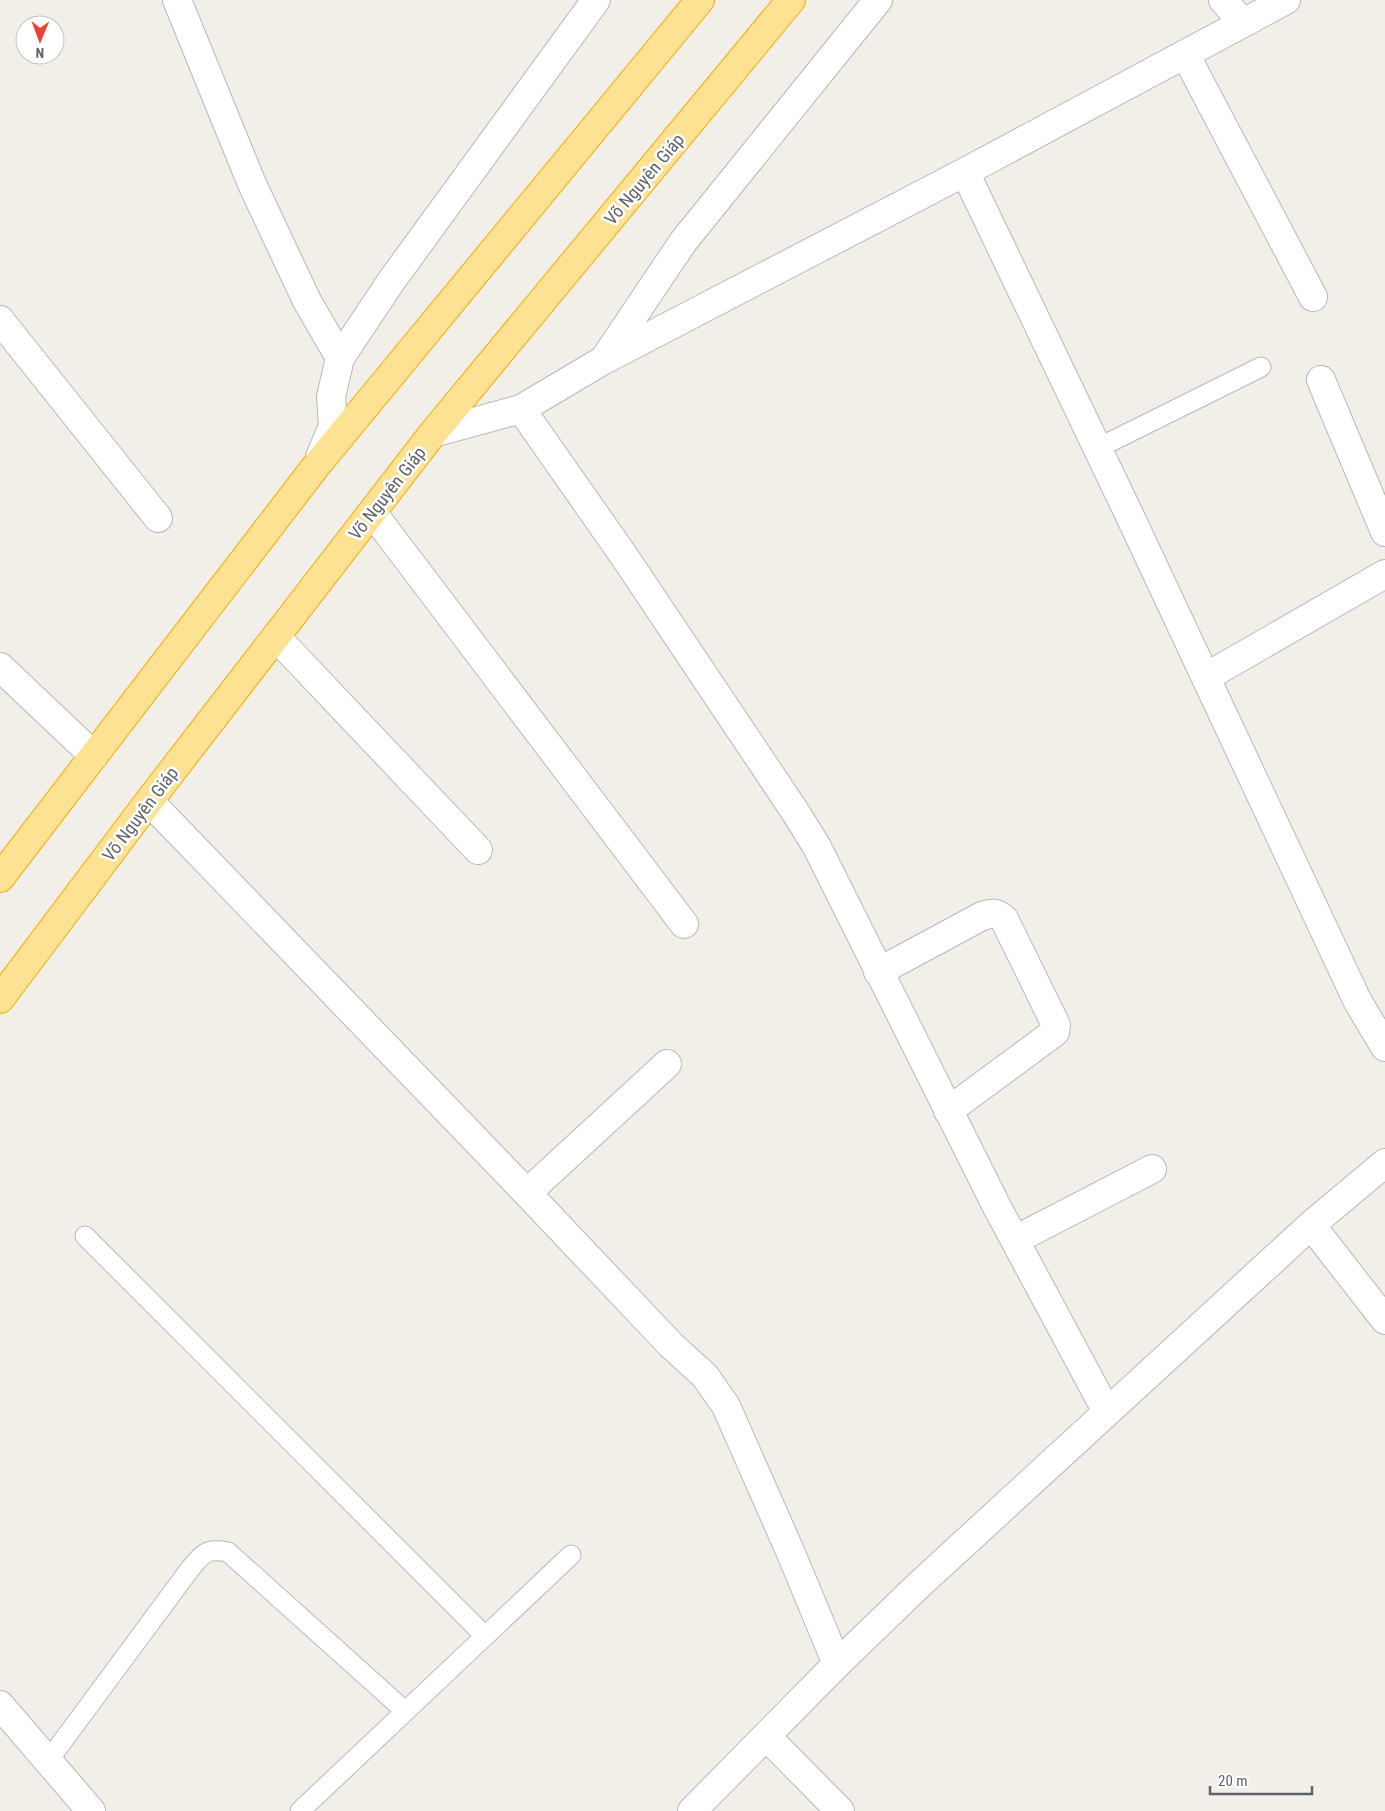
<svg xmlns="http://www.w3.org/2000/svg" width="1385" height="1811" font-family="'Roboto Condensed',sans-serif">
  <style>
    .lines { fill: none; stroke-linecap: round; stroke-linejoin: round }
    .lane-casing { stroke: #b5b8bc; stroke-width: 21 }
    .street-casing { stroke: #b5b8bc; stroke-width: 30 }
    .highway-casing { stroke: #f9ab00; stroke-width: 30 }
    .lane { stroke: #fff; stroke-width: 19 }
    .street { stroke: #fff; stroke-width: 28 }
    .highway { stroke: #fde293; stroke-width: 28 }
    .labels { text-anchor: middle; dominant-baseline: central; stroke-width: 5; stroke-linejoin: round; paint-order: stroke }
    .street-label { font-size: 18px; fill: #5f6368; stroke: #fff }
  </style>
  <rect width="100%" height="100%" fill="#f1efe8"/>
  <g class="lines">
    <g class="lane-casing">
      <path id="lane" d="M1098,448L1261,367
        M85,1236L485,1636
        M48,1761L190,1569C204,1553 205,1548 228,1552L405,1711
        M300,1811L571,1555"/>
    </g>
    <g class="street-casing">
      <path id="street" d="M177,0L252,184L307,301L340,358
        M1223,0L1243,23
        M1185,54L1313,297
        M965,172L1128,512L1358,1002L1385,1047
        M0,320L158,518
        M605,358L683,242L878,0
        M1321,380L1385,532
        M521,409L624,556L796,813L817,847L997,1207L1107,1412
        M433,433L521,409L602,361L965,172L1286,0
        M320,457L333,426L331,397L340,358L392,280L596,0
        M372,512L684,924
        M276,637L478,850
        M0,667L94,756
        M1206,677L1385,574
        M149,801L527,1193L671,1345L705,1376L726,1406L790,1551L837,1664
        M878,972L982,916C991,913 996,912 1004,919L1056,1025L1055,1032L948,1111
        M527,1193L667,1064
        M1311,1225L1385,1320
        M1015,1240L1152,1169
        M0,1705L91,1811
        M766,1736L840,1811
        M692,1811L837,1664L920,1584L1311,1225L1385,1163"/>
    </g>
    <g class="highway-casing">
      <path id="highway" d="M0,878L316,466L700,0
        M0,999L149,801L433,433L791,0"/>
    </g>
    <use href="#lane" class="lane"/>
    <use href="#street" class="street"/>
    <use href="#highway" class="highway"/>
  </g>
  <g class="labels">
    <g class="street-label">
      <text transform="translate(644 179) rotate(-50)">Võ Nguyên Giáp</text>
      <text transform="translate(387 493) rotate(-52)">Võ Nguyên Giáp</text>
      <text transform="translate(140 814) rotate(-53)">Võ Nguyên Giáp</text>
    </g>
  </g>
  <g transform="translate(40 40) rotate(181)"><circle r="24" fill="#ffffff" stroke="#bfc1c3"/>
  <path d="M0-4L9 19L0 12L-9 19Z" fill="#ea4335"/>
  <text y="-8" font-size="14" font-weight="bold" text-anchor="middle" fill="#5f6368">N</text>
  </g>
  <path d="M1210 1786v8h102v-8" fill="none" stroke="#5f6368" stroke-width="2.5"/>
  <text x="1218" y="1786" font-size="15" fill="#5f6368" stroke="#ffffff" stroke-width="4" paint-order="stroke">20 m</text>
</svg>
